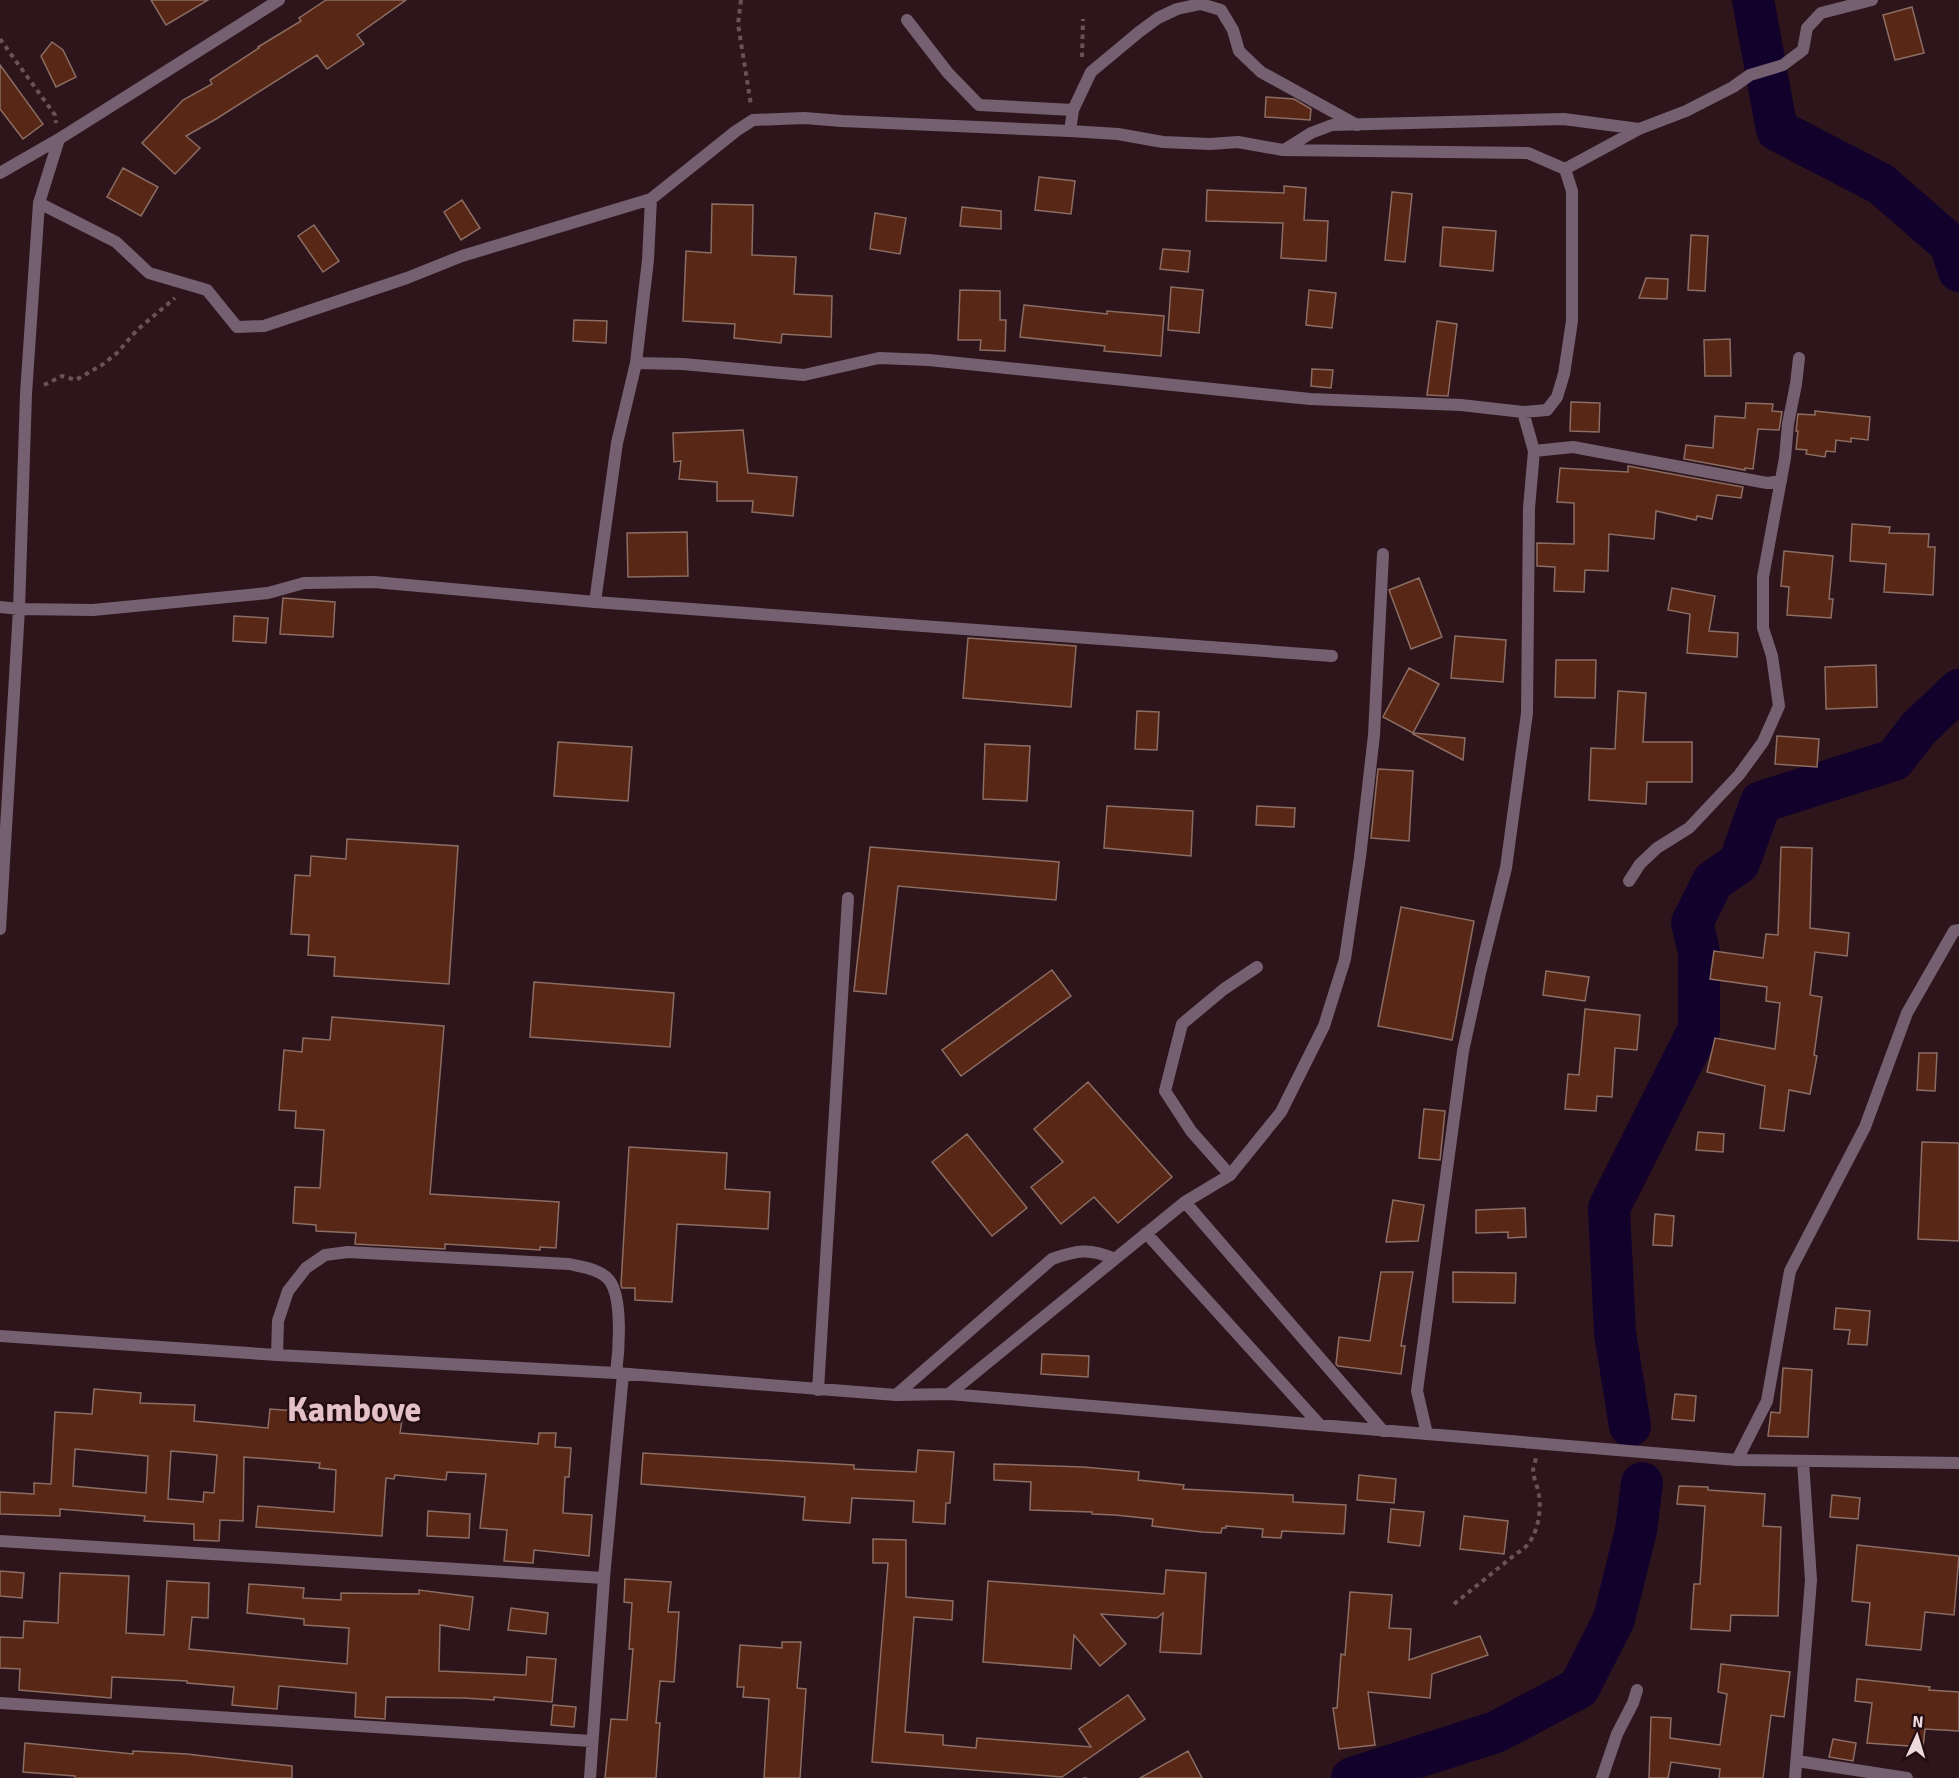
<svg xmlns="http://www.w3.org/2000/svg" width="1959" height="1778" font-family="Signika,sans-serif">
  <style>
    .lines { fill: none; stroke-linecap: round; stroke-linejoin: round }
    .river { stroke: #12022b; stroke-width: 42 }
    .building { fill: #592715; stroke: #8b6d63; stroke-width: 1.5; fill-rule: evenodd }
    .path { stroke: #6a5358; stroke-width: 4; stroke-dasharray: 4.5 4.5; stroke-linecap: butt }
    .service { stroke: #746071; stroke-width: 12 }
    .minor { stroke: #746071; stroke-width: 12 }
    .labels { text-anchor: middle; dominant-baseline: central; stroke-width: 4.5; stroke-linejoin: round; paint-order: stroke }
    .town-label { font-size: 34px; font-weight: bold; fill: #e3c1c7; stroke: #230c12 }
  </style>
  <rect width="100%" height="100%" fill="#2e151b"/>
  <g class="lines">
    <path class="river" d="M1753,0L1777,130L1881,184L1950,244L1959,271
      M1630,1426L1615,1333L1609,1208L1699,1029V952L1692,923L1713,881L1739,863L1761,802L1894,760L1919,728L1959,690
      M1352,1778L1496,1732L1579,1688L1614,1619L1636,1530L1642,1483"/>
  </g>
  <path class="building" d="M151,0H208L166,25Z
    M326,0H406L357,35L364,44L327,69L317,55L216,119L186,136L200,148L175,174L142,143L183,100L212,84L210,80L259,48L258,47L301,21L299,18Z
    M1912,7L1924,53L1895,60L1883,15Z
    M52,42L63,50L76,77L56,87L41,56Z
    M0,65L43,124L23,139L0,109Z
    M1266,97L1294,99L1311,109L1310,120L1265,117Z
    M123,168L158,187L141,216L107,197Z
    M1039,177L1075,181L1071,214L1035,210Z
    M1284,186L1306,188L1304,220L1328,221L1326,261L1281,258L1283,223L1206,221L1207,190L1284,193Z
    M1392,192L1412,194L1405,262L1385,260Z
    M462,200L480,228L461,240L444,212Z
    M712,204L753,205L752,255L796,257L794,294L832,296L831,337L782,334L781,343L734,338L735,324L683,321L686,251L711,253Z
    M962,207L1001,211V229L960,226Z
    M875,213L906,218L900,254L870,249Z
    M314,225L339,261L323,272L298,236Z
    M1443,227L1496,231L1493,271L1440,266Z
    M1691,235L1708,236L1705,291L1688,290Z
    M1163,249L1190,251L1188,272L1160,269Z
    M1646,278L1668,279L1667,299L1639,298Z
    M1171,287L1203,290L1199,333L1168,330Z
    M960,290L1000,291V320H1006L1005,351L980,350L981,340H958Z
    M1309,290L1336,293L1332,328L1306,325Z
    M1024,305L1107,314V311L1164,316L1161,356L1104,351L1105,346L1020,337Z
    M574,320L607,321L606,343L573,341Z
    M1437,321L1457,324L1448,396L1427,395Z
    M1730,339L1731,376H1705L1704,340Z
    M1312,369L1333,370L1331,388L1311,386Z
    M1571,402L1600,403L1599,432L1570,431Z
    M1746,403L1773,404L1772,411L1782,412L1779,430L1758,429L1753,469L1745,468V470L1684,459L1686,445L1713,448L1715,416L1745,418Z
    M1815,411L1870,417L1868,440L1851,438V442L1836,440L1835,452L1826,451L1825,457L1806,454L1807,450L1796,449L1798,431H1796L1798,414L1815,415Z
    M743,430L748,473L797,477L793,516L752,512L753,501H717V482L679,479L681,461L674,462L673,433Z
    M1628,466L1743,487L1741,498L1717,495L1712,519L1697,516L1696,520L1656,511L1654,539L1609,534L1608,571L1585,570L1584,592L1554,591L1555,567L1537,566V543L1574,544V503L1557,502L1560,468L1628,472Z
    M1852,524L1890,527L1889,533L1929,534L1928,547H1935L1933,595L1884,592L1886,564L1850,561Z
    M687,532L688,576L628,577L627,533Z
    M1784,551L1833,556L1829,599H1833L1831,618L1787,615L1789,587L1781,586Z
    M1419,578L1442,637L1411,649L1389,590Z
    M1672,588L1715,596L1709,631L1738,633L1737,657L1687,653L1690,614L1668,610Z
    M283,598L335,602L333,637L280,634Z
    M234,616L268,618L266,643L233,641Z
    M1455,636L1506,640L1503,682L1451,678Z
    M968,638L1076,646L1071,707L963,698Z
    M1556,660H1596L1595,698L1555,697Z
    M1876,665L1877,707L1826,709L1825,667Z
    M1409,668L1439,684L1413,733L1383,717Z
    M1618,691L1646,693L1643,742H1692V782H1647L1646,804L1589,800L1591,748L1615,749Z
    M1137,711L1159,712L1157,750L1135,749Z
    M1414,733L1465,738L1463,760L1413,734Z
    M1777,736L1819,739L1817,767L1775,764Z
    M558,742L632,747L628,801L554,796Z
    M985,744L1030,746L1027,801L983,799Z
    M1378,769L1413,771L1409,841L1371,838Z
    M1107,806L1193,811L1191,856L1104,848Z
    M1257,806L1295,808L1294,827L1256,825Z
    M347,839L458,846L449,984L334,976L335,957L308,955L309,935L291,934L295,875L310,876L311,856L346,859Z
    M870,847L1059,862L1056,900L898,886L886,994L854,991Z
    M1781,847L1812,848L1810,928L1849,933L1847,956L1815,952L1810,995L1822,997L1814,1055L1817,1056L1810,1094L1789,1090L1784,1131L1760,1128L1765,1086L1707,1072L1715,1038L1775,1049L1780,1003L1766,1001L1767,987L1710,979L1714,951L1763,958L1766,934L1778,935Z
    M1401,907L1474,921L1452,1040L1378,1026Z
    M1052,970L1071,996L961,1076L942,1050Z
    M1546,971L1589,977L1585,1001L1543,995Z
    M534,982L674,993L670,1047L530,1037Z
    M1585,1009L1640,1015L1637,1050L1615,1048L1612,1097L1597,1096L1596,1111L1565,1109L1568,1074L1579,1075Z
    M332,1017L444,1026L430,1194L559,1202L556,1248L540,1247V1250L445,1244V1249L355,1244L356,1233L316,1231V1225L293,1223L295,1187L320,1188L324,1130L295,1128L296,1111L279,1110L284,1050L302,1052L303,1038L330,1040Z
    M1919,1053H1937L1935,1091L1917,1090Z
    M1088,1082L1172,1177L1118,1223L1094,1197L1061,1224L1031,1187L1063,1162L1034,1129Z
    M1424,1109L1445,1111L1440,1160L1419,1158Z
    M1698,1132L1724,1134L1723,1152L1696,1150Z
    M967,1134L1027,1208L992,1236L932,1162Z
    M1922,1142L1959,1143V1241L1918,1239Z
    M629,1147L727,1153L725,1189L770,1192L768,1229L677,1224L672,1302L635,1300V1288H622L621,1285Z
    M1393,1200L1424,1205L1418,1241L1386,1242Z
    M1525,1208L1526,1237L1508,1238V1232L1476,1233V1210Z
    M1655,1214L1674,1216L1672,1246L1653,1245Z
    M1381,1272H1413L1401,1346H1405L1401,1374L1338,1366L1336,1364L1339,1337L1370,1341Z
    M1453,1272L1516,1273L1515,1303L1453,1302Z
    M1836,1308L1870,1311L1867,1345L1848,1344L1850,1330L1834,1329Z
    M1042,1354L1089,1356L1088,1377L1041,1374Z
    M1783,1368L1812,1370L1808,1437L1768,1436L1771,1412L1780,1413Z
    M94,1389L141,1393L140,1403L195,1405L194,1421L268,1428L270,1409L324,1413V1409L349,1410V1414L402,1420L400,1433L538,1444L539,1433H556L555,1447L571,1448L569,1477H565L563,1513L592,1515L589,1556L534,1550L533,1563L504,1561L507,1530L480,1528L486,1474L447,1472L446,1480L395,1475L394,1479L386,1478L382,1536L256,1527L258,1506L334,1512L336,1470L319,1468L320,1463L244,1457L243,1521L220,1520L219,1541L194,1540V1524L144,1521L145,1516L60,1509V1516L0,1514V1492L34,1494V1483L51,1484L55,1412L92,1414ZM75,1449L148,1456L146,1493L73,1486ZM171,1451L217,1455L214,1493L204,1492L203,1502L168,1499Z
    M1675,1394L1696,1396L1694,1421L1672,1419Z
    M918,1450L954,1452L950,1503H946L945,1524L913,1522L914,1501L852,1498L850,1523L803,1520L805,1497L641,1484L643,1453L854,1465V1469L916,1472Z
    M994,1464L1083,1467L1139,1472L1138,1480L1184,1485L1183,1489L1293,1495V1502L1346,1505L1344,1534L1282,1531L1281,1538L1262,1537L1263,1529L1226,1526V1528H1222L1221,1533L1202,1532L1152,1526L1153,1519L1115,1515L1092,1514V1512L1030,1510L1031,1482L994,1480Z
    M1359,1475L1396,1479L1394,1503L1357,1500Z
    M1679,1486L1708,1487V1490L1765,1494L1763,1526L1781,1527L1778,1616L1731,1615L1730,1631L1691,1629L1694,1584H1700L1705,1506L1677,1504Z
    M1832,1495L1860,1498L1858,1519L1830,1517Z
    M1391,1509L1424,1512L1420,1546L1388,1542Z
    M428,1511L470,1514L469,1538L427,1536Z
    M1464,1516L1508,1521L1504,1554L1460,1549Z
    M873,1539L906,1540V1597L953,1601L952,1620L914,1617L905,1732L943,1735V1745L976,1748L977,1738L1091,1747L1079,1729L1128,1695L1145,1719L1062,1777L872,1762L888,1563H873Z
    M1857,1545L1959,1556L1954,1615L1925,1612L1921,1650L1866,1645L1870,1603L1852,1601Z
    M1166,1570L1206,1573L1201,1654L1160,1652L1163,1613L1157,1618L1101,1614L1126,1644L1100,1666L1074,1635L1071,1669L983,1662L988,1581L1164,1594Z
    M0,1571L24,1573L22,1598L0,1596Z
    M60,1573L129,1576L126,1633L164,1635L167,1581L209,1583L208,1618L192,1617L189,1649L347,1664L349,1628L304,1625V1619L247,1613L249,1584L304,1588L303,1598L341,1600V1593L419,1594V1590L473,1597L469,1630L440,1625L439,1671L526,1675L527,1657L556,1659L552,1702L494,1697V1700L464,1698L386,1697L385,1719L355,1717L356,1693L279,1686L277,1709L232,1705L234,1687L187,1683V1681L112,1677L111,1698L19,1690L20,1669L0,1668V1637L23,1638L24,1621L58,1623Z
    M625,1579L671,1582L668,1612H679L674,1682L660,1681L656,1723H660L656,1778H605L611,1719L627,1720L633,1649H629L632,1603L624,1602Z
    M1350,1592L1392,1595L1389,1628L1411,1629L1409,1660L1480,1636L1488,1655L1432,1674L1430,1698L1368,1692L1375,1745L1339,1749L1333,1708H1337L1341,1654L1345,1655Z
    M511,1608L548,1613L546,1634L508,1630Z
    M782,1642H801L797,1688L806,1689L800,1778H764L769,1699L743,1697L744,1687H737L740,1645L782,1648Z
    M1721,1664L1790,1672L1784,1717L1771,1715L1763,1778H1719L1720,1769L1671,1762L1668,1778H1649L1651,1717L1671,1718L1670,1738L1720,1745L1727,1694L1718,1692Z
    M1857,1679L1930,1687L1929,1690L1959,1692V1731L1925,1729L1923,1747L1867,1743L1872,1703L1855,1701Z
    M553,1705L576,1707L574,1727L551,1725Z
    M1833,1739L1856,1743L1853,1761L1829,1757Z
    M25,1743L133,1754V1751L187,1754L292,1766V1778H75V1776L23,1772Z
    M1188,1751L1202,1778H1140Z"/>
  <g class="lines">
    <path class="path" d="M741,0L738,24L751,105
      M0,39L55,115L56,123
      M1082,57L1083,19
      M44,385L62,376L76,380L102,365L117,353L137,330L175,298
      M1454,1604L1517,1553C1536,1544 1542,1515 1539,1495C1538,1487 1534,1480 1533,1472C1533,1468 1535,1462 1536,1458
      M1085,1778V1777"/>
    <path class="service" d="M907,20L948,73L979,105L1073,110
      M1070,131L1073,110L1091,72L1139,32L1158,18L1177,9L1201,4L1221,10L1233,30L1239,51L1261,72L1357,125
      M1230,1175L1191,1131L1165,1091L1182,1024L1224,989L1257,967"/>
    <path class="minor" d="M1284,150L1311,133L1332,125L1564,119L1639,129
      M1565,169L1639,129L1686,111L1733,87L1750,75L1783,65L1803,50L1807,28L1821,13L1872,0
      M0,173L59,139L279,0
      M39,203L116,242L149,273L207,290L237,327L264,326L407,278L462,256L651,199L736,131L753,120L804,118L842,121L1070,131L1118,134L1163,142L1210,144L1238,142L1283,150L1528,153L1565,169L1572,191V321L1564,374L1557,397L1547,410L1523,412
      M636,363L683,364L804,375L879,358L929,360L1310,399L1461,405L1523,412L1534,451L1529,508L1527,713L1506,868L1481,969L1463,1051L1417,1391L1427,1434
      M1534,451L1573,447L1767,483L1781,481
      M595,602L617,443L636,363L648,260L651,199
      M0,607L19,609L93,610L268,593L304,583L374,582L595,602L1332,656
      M1629,881L1640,864L1657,848L1689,828L1739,775L1763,742L1779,706L1772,656L1763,628V577L1785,458L1788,424L1796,384L1799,358
      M0,929L19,609L26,394L39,203L59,139
      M1185,1202L1383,1431
      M1146,1233L1320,1425
      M0,1336L277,1355L616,1373L896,1395L949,1394L1737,1460L1959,1463
      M277,1355L278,1321L288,1291L306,1268L325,1255L348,1252L569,1264C582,1267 600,1269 609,1280C623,1297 619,1351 616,1373
      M818,1390L848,898
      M949,1394L1185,1202L1230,1175L1281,1112L1324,1026L1345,959L1360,857L1374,735L1383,554
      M896,1395L1052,1259C1077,1250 1090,1248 1115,1259
      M1737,1460L1767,1401L1790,1271L1865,1127L1907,1013L1954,931L1959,930
      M0,1541L604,1578
      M0,1703L591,1741
      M1797,1761L1907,1778
      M590,1778L604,1578L623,1374
      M1602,1778L1617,1734L1633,1703L1637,1690
      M1795,1778L1811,1580L1803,1461"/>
  </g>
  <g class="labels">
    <g class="town-label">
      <text x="354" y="1410">Kambove</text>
    </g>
  </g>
  <g transform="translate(1917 1736) rotate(4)" stroke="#230c12" stroke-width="4.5" paint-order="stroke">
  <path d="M0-4.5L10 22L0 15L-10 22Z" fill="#ecdadd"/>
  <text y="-9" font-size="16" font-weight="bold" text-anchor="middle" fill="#ecdadd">N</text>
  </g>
</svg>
